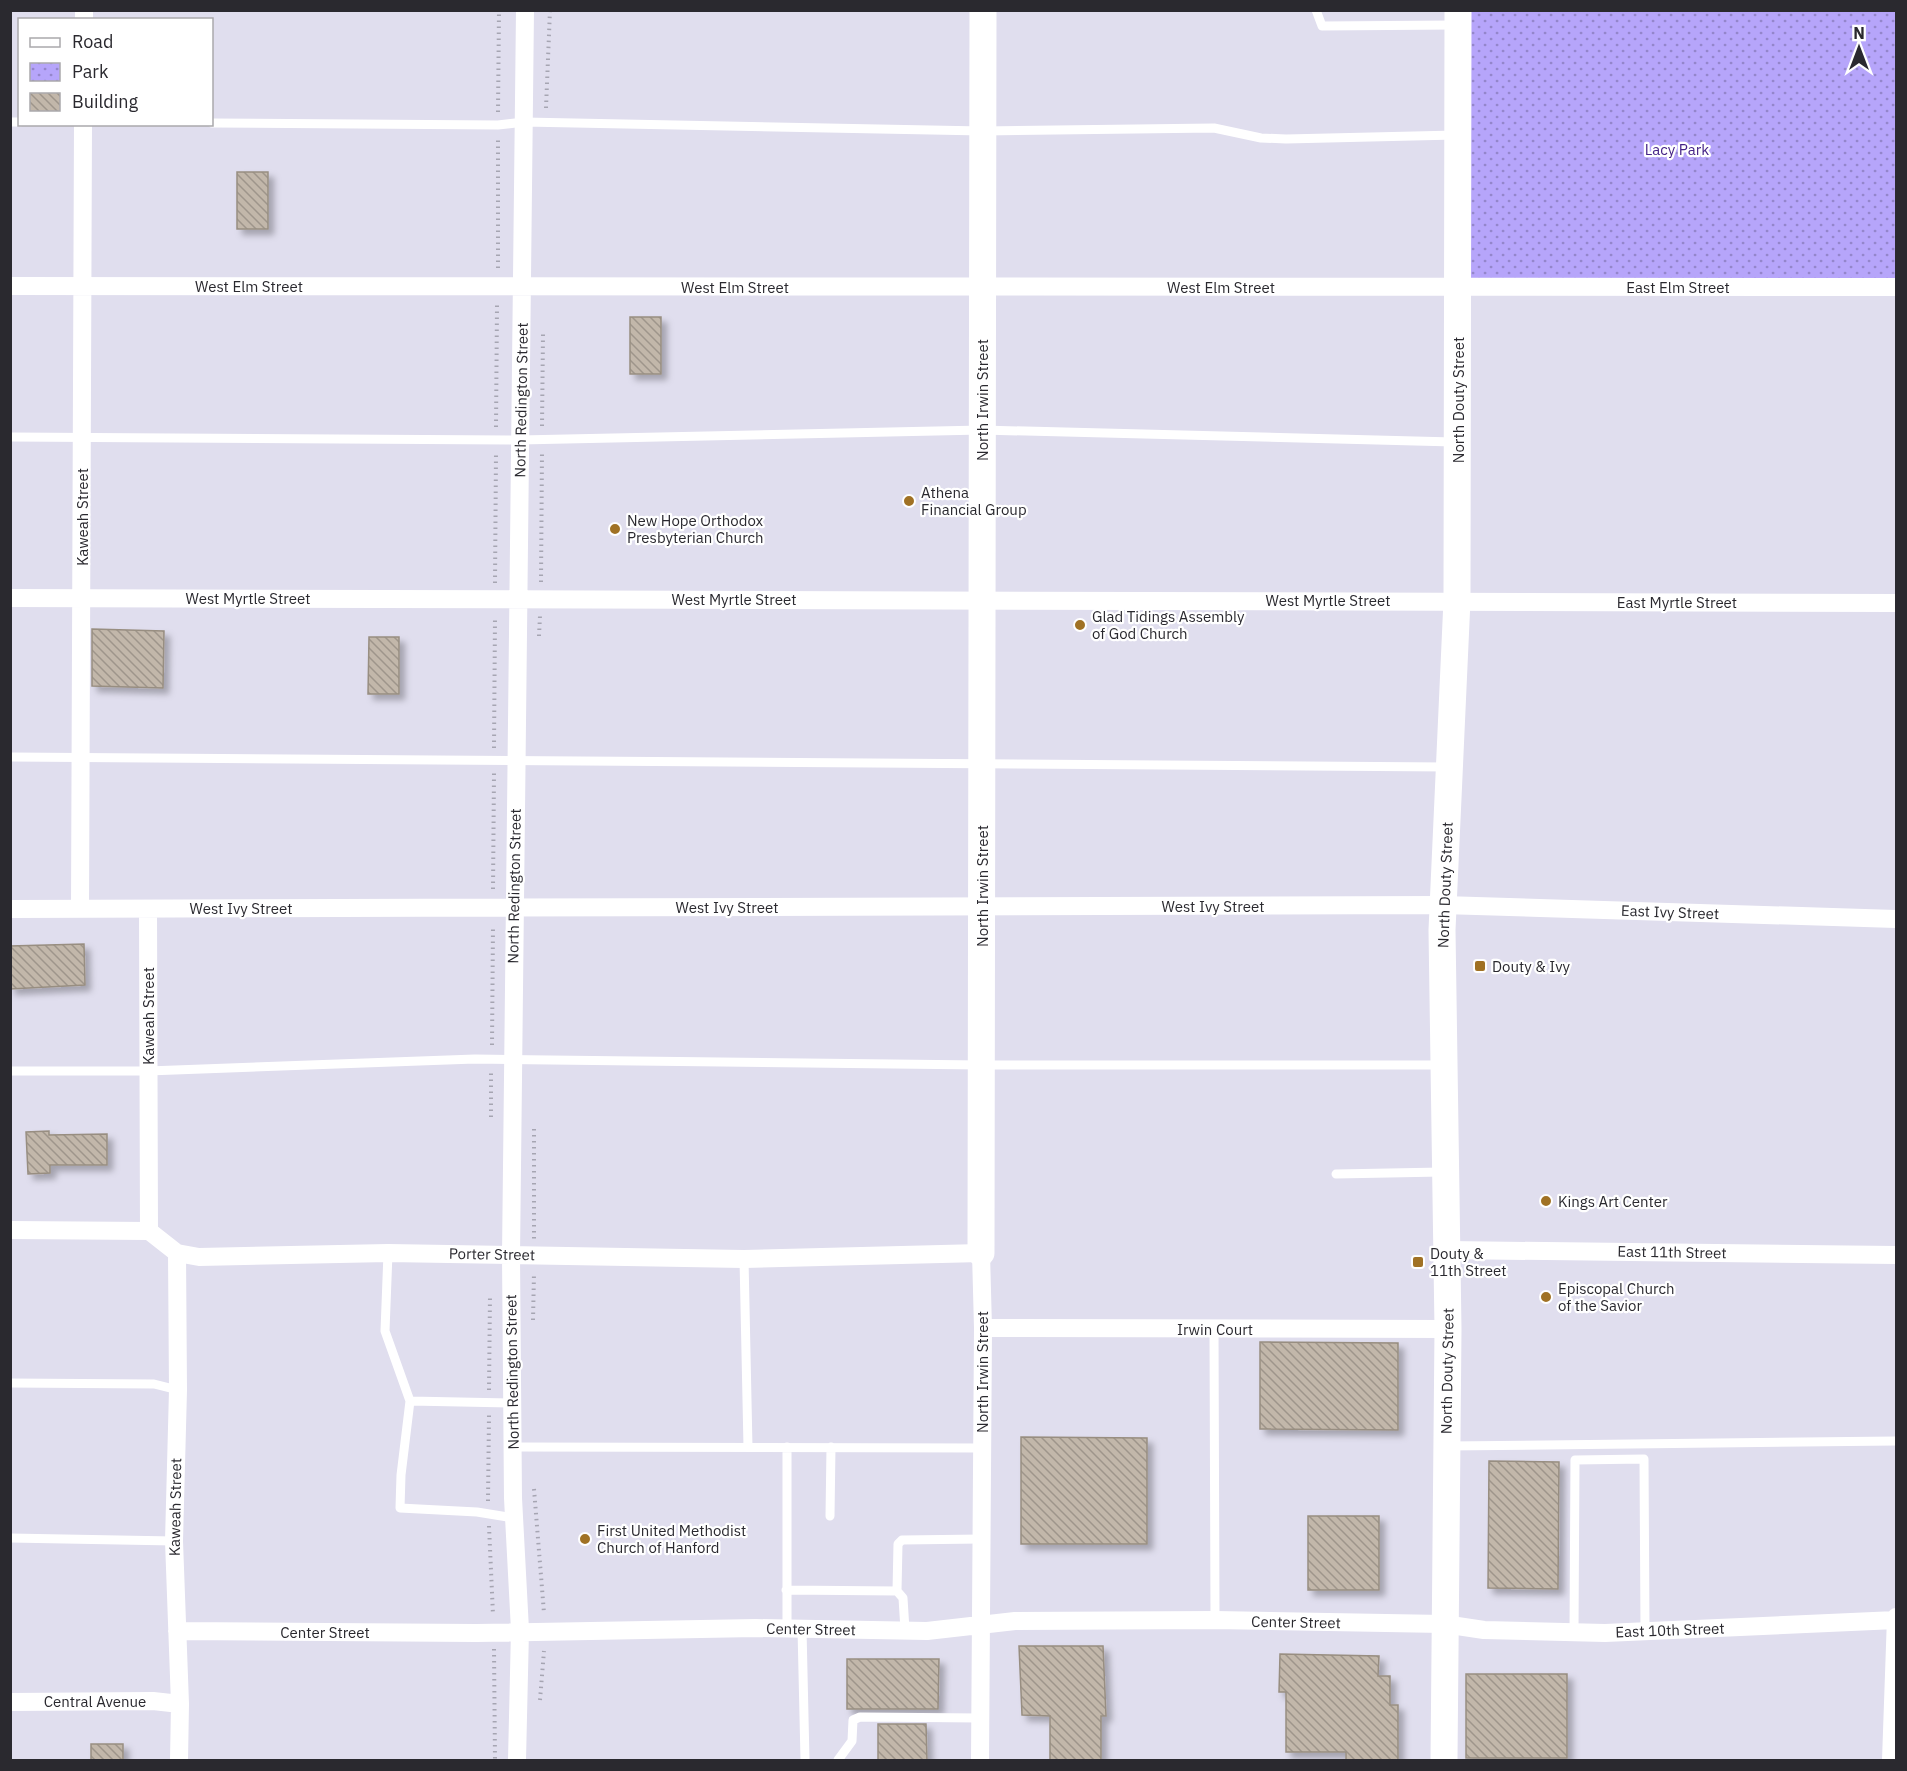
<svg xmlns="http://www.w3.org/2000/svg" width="1907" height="1771" font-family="'IBM Plex Sans',sans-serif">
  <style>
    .park { fill: url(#park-dots) }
    .building { fill: url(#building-back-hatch); stroke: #988e81; stroke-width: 1.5; filter: url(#shadow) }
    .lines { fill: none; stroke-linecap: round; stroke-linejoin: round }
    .path { stroke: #a6a5b2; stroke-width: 4; stroke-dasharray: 1.5 4.5; stroke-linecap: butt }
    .lane { stroke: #fff; stroke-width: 9 }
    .street { stroke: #fff; stroke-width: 18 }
    .secondary { stroke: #fff; stroke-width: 27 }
    .poi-dot { fill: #a07124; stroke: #fff; stroke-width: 2 }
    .labels { text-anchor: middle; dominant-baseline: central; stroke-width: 4.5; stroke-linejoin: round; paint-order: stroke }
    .park-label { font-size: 15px; fill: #452386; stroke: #fff }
    .street-label { font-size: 15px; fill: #2a292f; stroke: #fff }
    .poi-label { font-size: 15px; fill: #2a292f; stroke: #fff; text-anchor: start }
  </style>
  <defs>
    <pattern id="park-dots" width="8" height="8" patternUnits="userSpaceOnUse" patternTransform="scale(1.5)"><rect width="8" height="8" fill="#b6a5fa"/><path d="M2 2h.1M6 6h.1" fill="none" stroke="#9486cb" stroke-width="1.8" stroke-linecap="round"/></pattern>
    <pattern id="building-back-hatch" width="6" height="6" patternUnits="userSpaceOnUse" patternTransform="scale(1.5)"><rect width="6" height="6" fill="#c2b7aa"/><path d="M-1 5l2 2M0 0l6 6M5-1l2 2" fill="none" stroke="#9e958b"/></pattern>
    <filter id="shadow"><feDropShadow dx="5.5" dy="5.5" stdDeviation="3" flood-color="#0004"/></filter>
  </defs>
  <rect width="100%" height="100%" fill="#e0deee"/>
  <path class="park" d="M1458,10L1896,11V287L1459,288Z"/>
  <path class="building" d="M237,172H268V229H237Z
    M630,317H661V374H630Z
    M92,629L164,631L163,688L92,686Z
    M369,637H399V694H368Z
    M84,944L85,985L10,989V946Z
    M49,1131V1135L107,1134V1165H50V1173L28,1174L26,1132Z
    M1260,1342L1398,1343V1430L1260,1429Z
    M1021,1437L1147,1438V1544H1021Z
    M1489,1461L1559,1462L1558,1589L1488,1588Z
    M1308,1516H1379V1590H1308Z
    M1019,1646H1103L1106,1716H1101V1761H1050V1716L1022,1715Z
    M1280,1654L1379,1656L1378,1676H1390V1705H1398V1761H1346V1752H1286V1692H1279Z
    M847,1659H939L938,1709H847Z
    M1466,1674H1567V1758H1466Z
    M878,1724H926L927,1761H878Z
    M91,1744H123V1761H91Z"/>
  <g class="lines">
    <path class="path" d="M546,108L550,10
      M498,112L499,10
      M498,268V137
      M542,426L543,334
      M496,427L497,305
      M541,582L542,451
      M495,583L496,452
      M539,636L540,616
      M494,748L495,617
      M493,889L494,773
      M492,1045L493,926
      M491,1117V1073
      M534,1129V1239
      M533,1320L534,1273
      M489,1390L490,1295
      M534,1489L544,1613
      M488,1501L489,1415
      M489,1526L493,1615
      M494,1649L495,1760
      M540,1700L544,1651"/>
    <path class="lane" d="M1316,10L1322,26L1455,25
      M10,122H20
      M212,123L498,125L524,122L983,131L1214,128L1261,138L1286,139L1456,135
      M10,437L520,440L982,430L1454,442
      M10,757L1448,767
      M10,1071H148L475,1059L981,1065H1442
      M1336,1174L1442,1172
      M388,1253L385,1331L410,1401L513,1403
      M744,1259L748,1447
      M1214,1329L1215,1620
      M10,1383L154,1384L178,1390
      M410,1401L401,1475L400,1508L477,1512L514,1518
      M1448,1446L1896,1441
      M514,1447L982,1448
      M787,1447V1629
      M830,1516L831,1447
      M10,1538L174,1541
      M786,1590L897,1591L903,1598L905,1630
      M897,1591L898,1544L902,1540L981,1539
      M802,1629L805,1760
      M1574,1632L1575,1460L1644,1459L1645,1631
      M838,1760L852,1741L853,1720L860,1717L980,1718"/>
    <path class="street" d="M84,20V10
      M10,286L1896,287
      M10,598L1896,603
      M10,909L1443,905L1896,919
      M80,909L83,124
      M148,909L149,1231
      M10,1230L149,1231L177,1253L199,1257L388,1253L744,1259L981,1253L983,1328L980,1760
      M1447,1250L1896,1255
      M177,1253L178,1390L174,1541L180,1704L179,1760
      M983,1328L1448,1329
      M177,1631L476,1633L756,1628L927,1631L1015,1621L1215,1620L1444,1624L1484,1630L1605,1633L1896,1620
      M10,1702L153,1701L180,1704
      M517,1760L520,1630L513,1498L511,1256L525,10
      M1891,1760L1896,1617"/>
    <path class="secondary" d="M981,1253L983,10
      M1444,1760L1448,1329L1442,930L1457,600L1458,10"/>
  </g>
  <g class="poi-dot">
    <circle cx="909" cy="501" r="6"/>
    <circle cx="615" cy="529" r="6"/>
    <circle cx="1080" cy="625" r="6"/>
    <rect x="1474" y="960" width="12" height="12" rx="3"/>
    <circle cx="1546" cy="1201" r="6"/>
    <rect x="1412" y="1256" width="12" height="12" rx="3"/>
    <circle cx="1546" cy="1297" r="6"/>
    <circle cx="585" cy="1539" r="6"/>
  </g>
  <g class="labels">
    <g class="park-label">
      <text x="1677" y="149">Lacy Park</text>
    </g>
    <g class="street-label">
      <text x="249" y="286">West Elm Street</text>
      <text x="735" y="287">West Elm Street</text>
      <text x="1221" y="287">West Elm Street</text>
      <text x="1678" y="287">East Elm Street</text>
      <text transform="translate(521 400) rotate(-89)">North Redington Street</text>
      <text transform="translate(982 400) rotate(-90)">North Irwin Street</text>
      <text transform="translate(1458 400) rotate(-90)">North Douty Street</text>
      <text transform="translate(82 517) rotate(-90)">Kaweah Street</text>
      <text x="248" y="598">West Myrtle Street</text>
      <text x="734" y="599">West Myrtle Street</text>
      <text x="1328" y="600">West Myrtle Street</text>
      <text x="1677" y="602">East Myrtle Street</text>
      <text transform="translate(1445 885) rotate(-88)">North Douty Street</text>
      <text transform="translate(514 886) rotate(-89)">North Redington Street</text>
      <text transform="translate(982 886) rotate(-90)">North Irwin Street</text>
      <text x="1213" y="906">West Ivy Street</text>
      <text x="727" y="907">West Ivy Street</text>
      <text x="241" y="908">West Ivy Street</text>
      <text transform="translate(1670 912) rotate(2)">East Ivy Street</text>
      <text transform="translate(148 1016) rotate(-90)">Kaweah Street</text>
      <text transform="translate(1672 1252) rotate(1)">East 11th Street</text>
      <text transform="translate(492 1254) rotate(1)">Porter Street</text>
      <text x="1215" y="1329">Irwin Court</text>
      <text transform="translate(1447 1371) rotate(-89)">North Douty Street</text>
      <text transform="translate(512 1372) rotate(-91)">North Redington Street</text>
      <text transform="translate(982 1372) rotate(-90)">North Irwin Street</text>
      <text transform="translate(175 1507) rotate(-89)">Kaweah Street</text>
      <text transform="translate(1296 1622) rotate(1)">Center Street</text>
      <text transform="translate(811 1629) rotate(1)">Center Street</text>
      <text transform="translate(1670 1630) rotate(-2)">East 10th Street</text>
      <text x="325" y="1632">Center Street</text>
      <text x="95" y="1701">Central Avenue</text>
    </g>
    <g class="poi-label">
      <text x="921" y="492">Athena<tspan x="921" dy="17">Financial Group</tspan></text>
      <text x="627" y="520">New Hope Orthodox<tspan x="627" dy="17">Presbyterian Church</tspan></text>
      <text x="1092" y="616">Glad Tidings Assembly<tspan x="1092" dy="17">of God Church</tspan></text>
      <text x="1492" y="966">Douty &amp; Ivy</text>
      <text x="1558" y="1201">Kings Art Center</text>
      <text x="1430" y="1253">Douty &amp;<tspan x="1430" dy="17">11th Street</tspan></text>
      <text x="1558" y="1288">Episcopal Church<tspan x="1558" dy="17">of the Savior</tspan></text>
      <text x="597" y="1530">First United Methodist<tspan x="597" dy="17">Church of Hanford</tspan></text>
    </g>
  </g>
  <rect width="1907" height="1771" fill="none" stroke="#2a292f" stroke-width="24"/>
  <rect x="18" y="18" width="195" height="108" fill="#ffffff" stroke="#aaa9ac" stroke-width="1.5"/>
  <rect x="30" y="38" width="30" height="9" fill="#ffffff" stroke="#aaa9ac" stroke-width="1.5"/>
  <text x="72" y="48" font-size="18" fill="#2a292f">Road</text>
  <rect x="30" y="63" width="30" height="18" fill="url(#park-dots)" stroke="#aaa9ac" stroke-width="1.5"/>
  <text x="72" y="78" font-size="18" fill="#2a292f">Park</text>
  <rect x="30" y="93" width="30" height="18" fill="url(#building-back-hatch)" stroke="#aaa9ac" stroke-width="1.5"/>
  <text x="72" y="108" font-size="18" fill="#2a292f">Building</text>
  <g transform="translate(1859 48)" stroke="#ffffff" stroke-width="4.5" paint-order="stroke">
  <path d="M0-4.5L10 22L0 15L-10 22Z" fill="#2a292f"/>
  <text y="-9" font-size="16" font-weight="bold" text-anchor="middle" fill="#2a292f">N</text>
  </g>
</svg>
